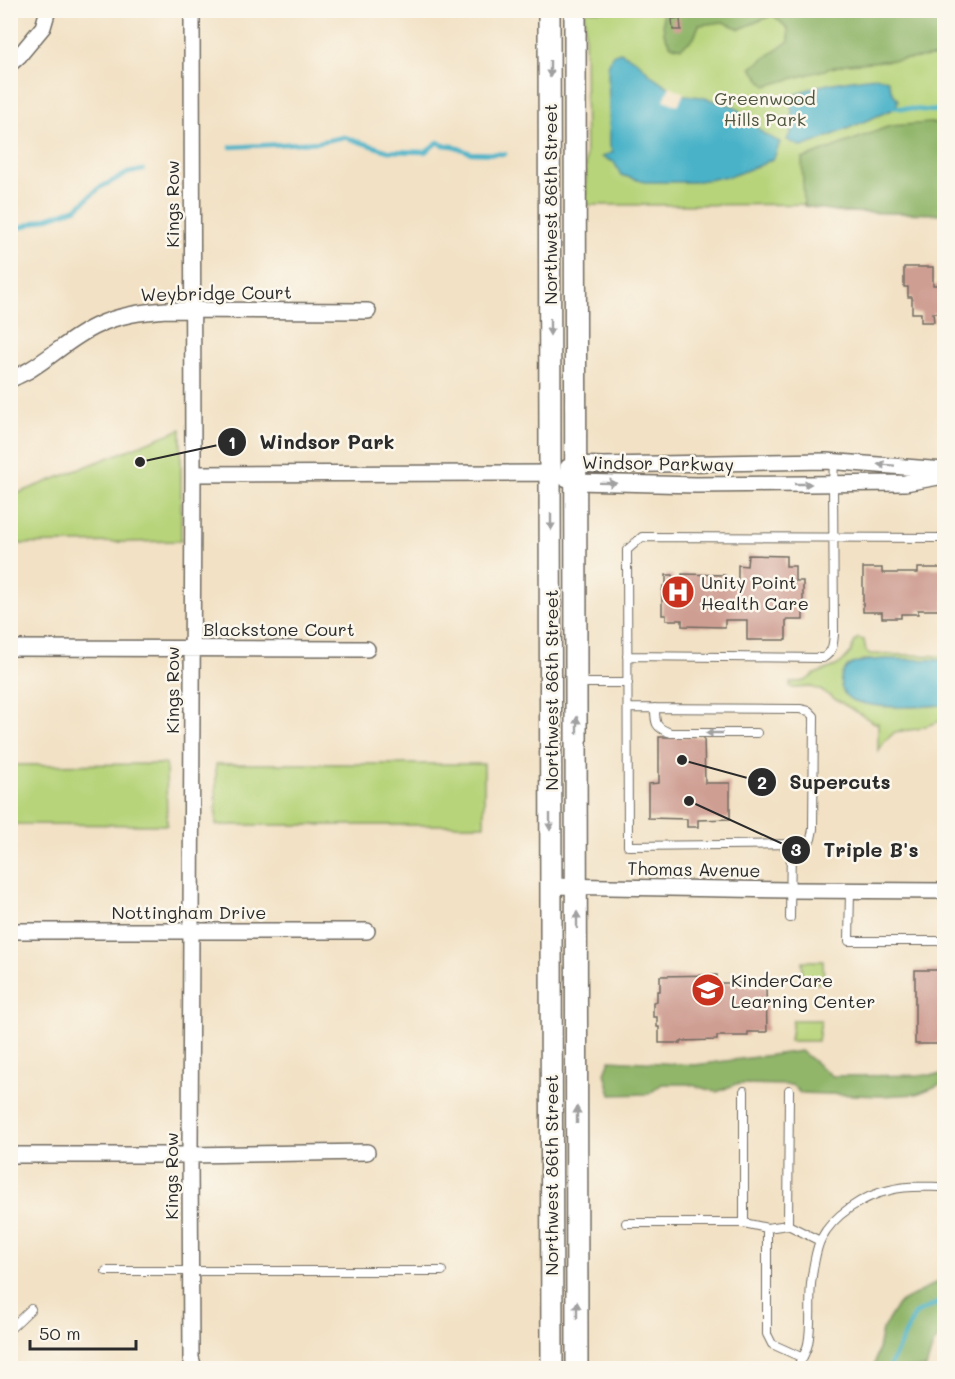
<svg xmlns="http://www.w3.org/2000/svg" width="955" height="1379" font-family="Mali,sans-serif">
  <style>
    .green { fill: #b7d47a; stroke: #718052; stroke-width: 1.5 }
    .forest { fill: #91b66a; stroke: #5e704a; stroke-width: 1.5 }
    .water { fill: #49b2c8; stroke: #3a6e7a; stroke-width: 1.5 }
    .pier { fill: #f2e1c4 }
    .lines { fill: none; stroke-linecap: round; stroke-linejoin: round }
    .stream { stroke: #49b2c8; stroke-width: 4.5 }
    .building { fill: #cf9e93 }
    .lane-casing { stroke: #716b61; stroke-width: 10 }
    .street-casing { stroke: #716b61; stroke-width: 18 }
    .secondary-casing { stroke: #716b61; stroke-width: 24 }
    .lane { stroke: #fff; stroke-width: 8 }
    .street { stroke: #fff; stroke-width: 15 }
    .secondary { stroke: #fff; stroke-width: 21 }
    .oneway { fill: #a0a0a0 }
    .labels { text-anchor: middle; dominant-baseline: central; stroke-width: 5; stroke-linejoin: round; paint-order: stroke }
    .park-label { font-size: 18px; fill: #4e553f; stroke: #fbf7ec }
    .street-label { font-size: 18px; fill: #2b2b2b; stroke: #fbf7ec }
    .poi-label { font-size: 18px; fill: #2b2b2b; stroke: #fbf7ec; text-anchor: start }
    .leader { fill: none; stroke: #2b2b2b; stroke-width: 2 }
    .callout-dot { fill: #2b2b2b; stroke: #fbf7ec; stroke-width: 2 }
    .mark-label { font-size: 18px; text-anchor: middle; font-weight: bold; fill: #fff }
    .callout-label { font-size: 20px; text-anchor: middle; font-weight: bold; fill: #2b2b2b; stroke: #fbf7ec; stroke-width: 5; stroke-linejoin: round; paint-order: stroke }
  </style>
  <rect width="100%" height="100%" fill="#fbf7ec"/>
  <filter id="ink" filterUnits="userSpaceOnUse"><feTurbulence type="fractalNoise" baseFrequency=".0167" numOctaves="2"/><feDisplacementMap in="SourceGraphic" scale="12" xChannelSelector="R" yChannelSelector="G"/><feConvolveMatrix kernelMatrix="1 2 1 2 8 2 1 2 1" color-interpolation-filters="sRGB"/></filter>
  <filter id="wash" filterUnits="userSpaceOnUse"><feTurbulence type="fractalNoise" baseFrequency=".008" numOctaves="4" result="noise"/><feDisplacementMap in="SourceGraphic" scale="24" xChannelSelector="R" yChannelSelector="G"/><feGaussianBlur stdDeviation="1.35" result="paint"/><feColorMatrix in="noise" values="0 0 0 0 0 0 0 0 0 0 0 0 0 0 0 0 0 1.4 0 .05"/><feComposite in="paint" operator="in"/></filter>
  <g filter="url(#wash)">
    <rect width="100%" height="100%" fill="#f2e1c4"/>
    <path class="green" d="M585,11H944V204L586,205Z
      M181,429V541L11,544V496Z
      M858,638L864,640L866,651L870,654L944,656V660H863L847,667L908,707L944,705V720L917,729L895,732L884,742L878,752V723H875L820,690L811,687L793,688L790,686V683L805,681L815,674L836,666L842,662L851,652L854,643Z
      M166,764L167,825L11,824V765Z
      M216,764H484V825H216Z
      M802,961H823L824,983H802Z
      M793,1020H821L818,1041H790Z"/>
    <path class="forest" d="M662,11H944V56L846,64L766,86L751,68L789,41L788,29L773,15L740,29L723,22L699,25L694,38L681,48L670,45L664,33Z
      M944,122V214L842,212L804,206L802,159L890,126Z
      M801,1051L832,1076L944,1075V1083L917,1094L882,1096L800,1093L792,1085L736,1084L717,1092L688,1084H662L649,1094L611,1095L605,1073L610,1060L695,1065Z
      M944,1278V1330L933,1345L926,1368H874L882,1330L898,1304Z"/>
    <path class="water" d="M620,52L636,60L651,75L667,86L684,95L701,97L734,106L764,134L780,142L774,158L761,165L731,176L692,182H645L621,175L614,162L602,157L613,152L610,147L608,67L612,55Z
      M877,77L888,80L892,92L898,100L896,108L821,140L802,147L787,140L794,126L790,100C800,85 858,79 877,77Z
      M885,659L944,660V705C917,707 878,710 852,700C846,697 843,693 841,686C837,660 867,660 885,659Z"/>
    <path class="pier" d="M670,86L684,93L678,106L664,100Z"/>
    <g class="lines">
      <path class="stream" d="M891,107L933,111L944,107
        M231,147L319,142L344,137L388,151L425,152L438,142L443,145L453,146L471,153L505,154
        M10,231L77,208L99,188L128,173L143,170
        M889,1368L915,1314L944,1300"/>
    </g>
    <g id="blocks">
      <path class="building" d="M680,18L681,30H673L672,19Z
        M904,267H933V285H944V313H933L934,322H921V313H912V297H908V287H904Z
        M748,555L786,556V566H795V581H803V620H786V640H747V620H725V627L682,626V620H666V615H662V593L663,586H666V575H673V582H682V574L725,575V582H738V565L747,566Z
        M863,568H882V573H918V568H944V610H918V614H901V618H882V612H863Z
        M659,737H704L705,783H730V819L698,820V827H687V819L648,818V784L659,783Z
        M915,970H944V1044H915Z
        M717,975V983H748V987H766L767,1032H748V1036H717V1040L681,1041V1043H659V1027H657V1017H653V1002L657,1001V991H660V976Z"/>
    </g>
  </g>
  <g filter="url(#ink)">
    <use href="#blocks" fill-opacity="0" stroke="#716b61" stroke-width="1.5"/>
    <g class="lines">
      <g class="lane-casing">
        <path id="lane" d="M627,656L823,658C833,652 833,645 834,634L833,483L834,462
          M578,683H628
          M628,708L800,709L809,711L814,716L813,829L811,839L805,844L628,846L627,550L642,537L944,538
          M655,708C655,723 655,728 671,733H757
          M850,891L849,941H944
          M790,918L791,845
          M744,1091V1223
          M626,1223H744L767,1228V1334L772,1344L803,1358
          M788,1225L789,1090
          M767,1228L788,1225L820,1241
          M106,1271H442
          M10,1329L31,1309
          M796,1368C801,1361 806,1353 808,1344C812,1324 809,1303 811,1284C812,1274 816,1248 821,1239C833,1215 863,1196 890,1190C907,1185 926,1187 944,1187"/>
      </g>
      <g class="street-casing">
        <path id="street" d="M192,10L193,474L190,1155L191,1358L194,1368
          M10,64L19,56L43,27L48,10
          M10,380C17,376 25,373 31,369C54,355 73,336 98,325C119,315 142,312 166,310L368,311
          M568,467L576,464L603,465L826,461L944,470
          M193,474L551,473L576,482L696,485L905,483L944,476
          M10,648L367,649
          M550,886L790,890L944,891
          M10,931H367
          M10,1155H190L367,1152"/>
      </g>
      <g class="secondary-casing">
        <path id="secondary" d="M549,10L552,1368
          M575,10L577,1368"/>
      </g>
      <use href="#lane" class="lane"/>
      <use href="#street" class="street"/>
      <use href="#secondary" class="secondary"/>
    </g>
    <defs><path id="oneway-solid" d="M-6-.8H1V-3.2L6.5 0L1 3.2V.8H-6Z" transform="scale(1.5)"/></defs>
    <g class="oneway">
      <use href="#oneway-solid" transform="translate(550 69) rotate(90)"/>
      <use href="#oneway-solid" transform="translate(550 327) rotate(90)"/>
      <use href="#oneway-solid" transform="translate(886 465) rotate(-176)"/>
      <use href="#oneway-solid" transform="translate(608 483) rotate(1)"/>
      <use href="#oneway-solid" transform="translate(803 484)"/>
      <use href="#oneway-solid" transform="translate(551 522) rotate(90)"/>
      <use href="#oneway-solid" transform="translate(577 725) rotate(-90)"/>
      <use href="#oneway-solid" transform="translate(714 733) rotate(-180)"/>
      <use href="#oneway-solid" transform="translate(550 822) rotate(90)"/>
      <use href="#oneway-solid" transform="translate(577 920) rotate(-90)"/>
      <use href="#oneway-solid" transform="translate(577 1115) rotate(-90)"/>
      <use href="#oneway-solid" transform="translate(577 1310) rotate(-90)"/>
    </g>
  </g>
  <defs>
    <g id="hospital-disc" transform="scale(1.725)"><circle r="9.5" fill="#c8321e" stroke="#fbf7ec"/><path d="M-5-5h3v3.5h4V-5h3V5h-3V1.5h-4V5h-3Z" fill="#fff"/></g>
    <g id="school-disc" transform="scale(1.725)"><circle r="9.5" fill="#c8321e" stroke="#fbf7ec"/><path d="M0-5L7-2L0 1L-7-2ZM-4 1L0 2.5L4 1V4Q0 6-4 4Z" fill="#fff"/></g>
  </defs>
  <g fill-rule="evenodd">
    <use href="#hospital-disc" x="678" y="592"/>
    <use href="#school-disc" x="708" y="990"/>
  </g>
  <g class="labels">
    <g class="park-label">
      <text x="765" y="98">Greenwood<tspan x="765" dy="21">Hills Park</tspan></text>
    </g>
    <g class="street-label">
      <text transform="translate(172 204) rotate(-90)">Kings Row</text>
      <text transform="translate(550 204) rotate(-90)">Northwest 86th Street</text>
      <text transform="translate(216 293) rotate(-1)">Weybridge Court</text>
      <text transform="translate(658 463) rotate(1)">Windsor Parkway</text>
      <text x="279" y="629">Blackstone Court</text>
      <text transform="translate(172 690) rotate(-90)">Kings Row</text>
      <text transform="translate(551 690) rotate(-90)">Northwest 86th Street</text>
      <text transform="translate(694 869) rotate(1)">Thomas Avenue</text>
      <text x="189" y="912">Nottingham Drive</text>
      <text transform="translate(551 1175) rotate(-90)">Northwest 86th Street</text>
      <text transform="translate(171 1176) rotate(-90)">Kings Row</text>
    </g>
    <g class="poi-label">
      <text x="701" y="582">Unity Point<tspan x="701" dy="21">Health Care</tspan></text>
      <text x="731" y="980">KinderCare<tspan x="731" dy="21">Learning Center</tspan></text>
    </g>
  </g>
  <path class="leader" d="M140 462L232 442M682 760L762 782M689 801L796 850"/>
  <g class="callout-dot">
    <circle cx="140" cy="462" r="6"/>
    <circle cx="682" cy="760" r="6"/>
    <circle cx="689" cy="801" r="6"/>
    <circle cx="232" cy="442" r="15"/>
    <circle cx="762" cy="782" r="15"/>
    <circle cx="796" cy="850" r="15"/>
  </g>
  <g class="mark-label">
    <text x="232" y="449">1</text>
    <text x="762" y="789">2</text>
    <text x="796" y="856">3</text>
  </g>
  <g class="callout-label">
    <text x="327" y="449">Windsor Park</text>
    <text x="840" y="789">Supercuts</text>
    <text x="871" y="857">Triple B's</text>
  </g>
  <rect width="955" height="1379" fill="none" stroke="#fbf7ec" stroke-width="36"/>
  <path d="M30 1340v9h106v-9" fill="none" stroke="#2b2b2b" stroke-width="3"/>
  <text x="39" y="1340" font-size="18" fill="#2b2b2b" stroke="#fbf7ec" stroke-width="4.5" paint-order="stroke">50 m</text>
</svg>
